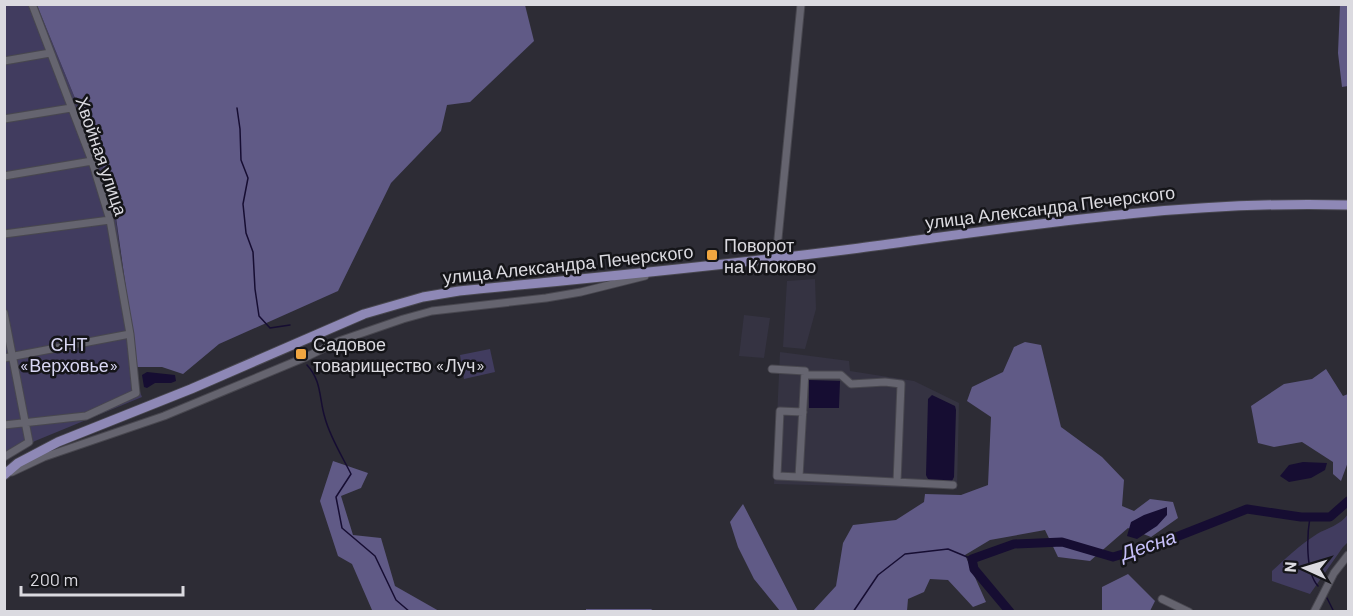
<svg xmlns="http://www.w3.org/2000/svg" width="1353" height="616" font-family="Barlow,sans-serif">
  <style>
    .built { fill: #353342 }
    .green { fill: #413c5f }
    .forest { fill: #605a86 }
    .water { fill: #160d32 }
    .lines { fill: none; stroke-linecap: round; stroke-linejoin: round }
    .stream { stroke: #160d32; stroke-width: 1.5 }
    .river { stroke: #160d32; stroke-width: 9 }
    .minor-casing { stroke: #48474f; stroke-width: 9 }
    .major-casing { stroke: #48474f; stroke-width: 11 }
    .minor { stroke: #65646f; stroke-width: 7 }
    .major { stroke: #8e88b6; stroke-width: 9 }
    .poi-dot { fill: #f1a640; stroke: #151519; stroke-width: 2 }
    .labels { text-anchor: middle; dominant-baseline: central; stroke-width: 5; stroke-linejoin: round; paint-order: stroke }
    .street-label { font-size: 18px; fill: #dbdae0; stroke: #151519 }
    .poi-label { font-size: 18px; fill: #dbdae0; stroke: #151519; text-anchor: start }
    .park-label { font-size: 18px; fill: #d9d7f4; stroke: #151519 }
    .water-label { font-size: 20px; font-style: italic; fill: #c7c0fa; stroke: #151519 }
  </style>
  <rect width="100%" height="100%" fill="#2d2c35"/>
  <path class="built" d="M815,279L816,309L805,349L783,347L787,281Z
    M744,315L770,318L764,358L739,356Z
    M780,352L849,361L850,371L914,381L959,403L957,489L774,484Z"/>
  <path class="green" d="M5,5H37L112,189L138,387L142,397L35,441L5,460Z
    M490,349L495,372L464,379L460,355Z
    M1348,514V542L1343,547L1310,594L1272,581V571C1286,558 1300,545 1317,534C1327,528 1341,525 1348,514Z"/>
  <path class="forest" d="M37,5H525L534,41L470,102L447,105L441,131L391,183L338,291L219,344L183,374L162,367H137L112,189Z
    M1340,5H1348V86L1342,87L1338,53Z
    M1025,342L1041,345L1061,427L1102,457L1124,480L1122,506L1134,511L1150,499L1173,502L1178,518L1151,537L1128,528L1090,561L1058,557L1045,530L990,540L965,555L986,602L973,607L948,580L930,579L924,592L908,599L907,611L812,612L836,586L843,543L853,525L896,520L924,502L925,494L961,495L988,485L991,417L967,401L972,387L1003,372L1014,347Z
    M1326,369L1343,396L1348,394V462L1341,481L1333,474V462L1302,442L1274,447L1258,443L1251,406L1284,384L1312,379Z
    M333,461L368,473L361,488L341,496L353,535L381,538L395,586L439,611L376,612L372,610L352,564L338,556L320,501Z
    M743,504L798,611H780L754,579L738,547L730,522Z
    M1128,574L1155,601L1150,611H1102V587Z
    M586,609H651L654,611L586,612Z"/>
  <path class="water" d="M147,372L175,375L176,381L171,383H155L147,388L144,387L142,375Z
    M809,380L840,381L839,408H809Z
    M932,395L955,406L956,410L954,477L952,481C943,485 929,485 926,475L928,399Z
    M1303,462L1327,463L1325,470L1311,478L1289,482L1280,476L1289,465Z
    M1167,507V515L1157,526L1137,539L1127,536L1131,522L1144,515Z"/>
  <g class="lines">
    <path class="stream" d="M237,108L240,129L241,160L248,178L243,204L246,233L253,252L255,289L259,316L270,328L290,325
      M307,365C322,381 319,399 325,418C330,437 342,456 351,474L336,497L342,528L375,556L396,600L410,612
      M1310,517C1307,535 1305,572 1318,586
      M1327,598L1334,612
      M853,612L878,575L905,554L948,549L972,559"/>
    <path class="river" d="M1010,612L974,569L972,559L1014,544L1062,542L1113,557L1166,541L1247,509L1301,517H1330L1348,501"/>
    <g class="minor-casing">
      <path id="minor" d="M4,61L50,53
        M4,119L71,108
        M4,176L92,161
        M4,234L110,220
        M776,259L801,4
        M4,313L29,442L4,457
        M4,358L130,334
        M772,369L805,371L799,477L953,485
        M805,375H841L851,384L885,382L901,384L897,482
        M4,425L86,416L136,393L130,334L110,220L92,161L32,4
        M12,472L44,457L164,416L306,357L339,341L403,319L432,311L546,298L581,292L645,276
        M799,477L777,476L780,411L803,412
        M1162,599L1189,612
        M1314,612L1334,573L1348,555"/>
    </g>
    <g class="major-casing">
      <path id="major" d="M4,475L18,463L58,442L191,389L364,314L423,297L459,291C590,278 721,266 852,249C1017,227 1181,200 1348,205"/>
    </g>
    <use href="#minor" class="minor"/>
    <use href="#major" class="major"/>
  </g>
  <g class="poi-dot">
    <rect x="706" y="249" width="12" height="12" rx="3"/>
    <rect x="295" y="348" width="12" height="12" rx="3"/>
  </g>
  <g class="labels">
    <g class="street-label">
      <text transform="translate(102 156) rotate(71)">Хвойная улица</text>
      <text transform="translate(1050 207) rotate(-7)">улица Александра Печерского</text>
      <text transform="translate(568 264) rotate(-6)">улица Александра Печерского</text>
    </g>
    <g class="poi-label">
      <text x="724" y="245">Поворот<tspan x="724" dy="21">на Клоково</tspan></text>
      <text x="313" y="344">Садовое<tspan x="313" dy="21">товарищество «Луч»</tspan></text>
    </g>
    <g class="park-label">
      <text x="69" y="344">СНТ<tspan x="69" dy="21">«Верховье»</tspan></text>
    </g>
    <g class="water-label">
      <text transform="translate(1148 544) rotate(-19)">Десна</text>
    </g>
  </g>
  <rect width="1353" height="616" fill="none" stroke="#dbdae0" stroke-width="12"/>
  <g transform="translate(1305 568) rotate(274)" stroke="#151519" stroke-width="4.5" paint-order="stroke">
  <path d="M0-4.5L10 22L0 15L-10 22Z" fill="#dbdae0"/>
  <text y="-9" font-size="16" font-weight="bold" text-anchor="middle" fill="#dbdae0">N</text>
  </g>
  <path d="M21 586v9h162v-9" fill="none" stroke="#dbdae0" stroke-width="3"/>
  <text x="30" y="586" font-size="18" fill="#dbdae0" stroke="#151519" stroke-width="4.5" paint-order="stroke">200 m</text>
</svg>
